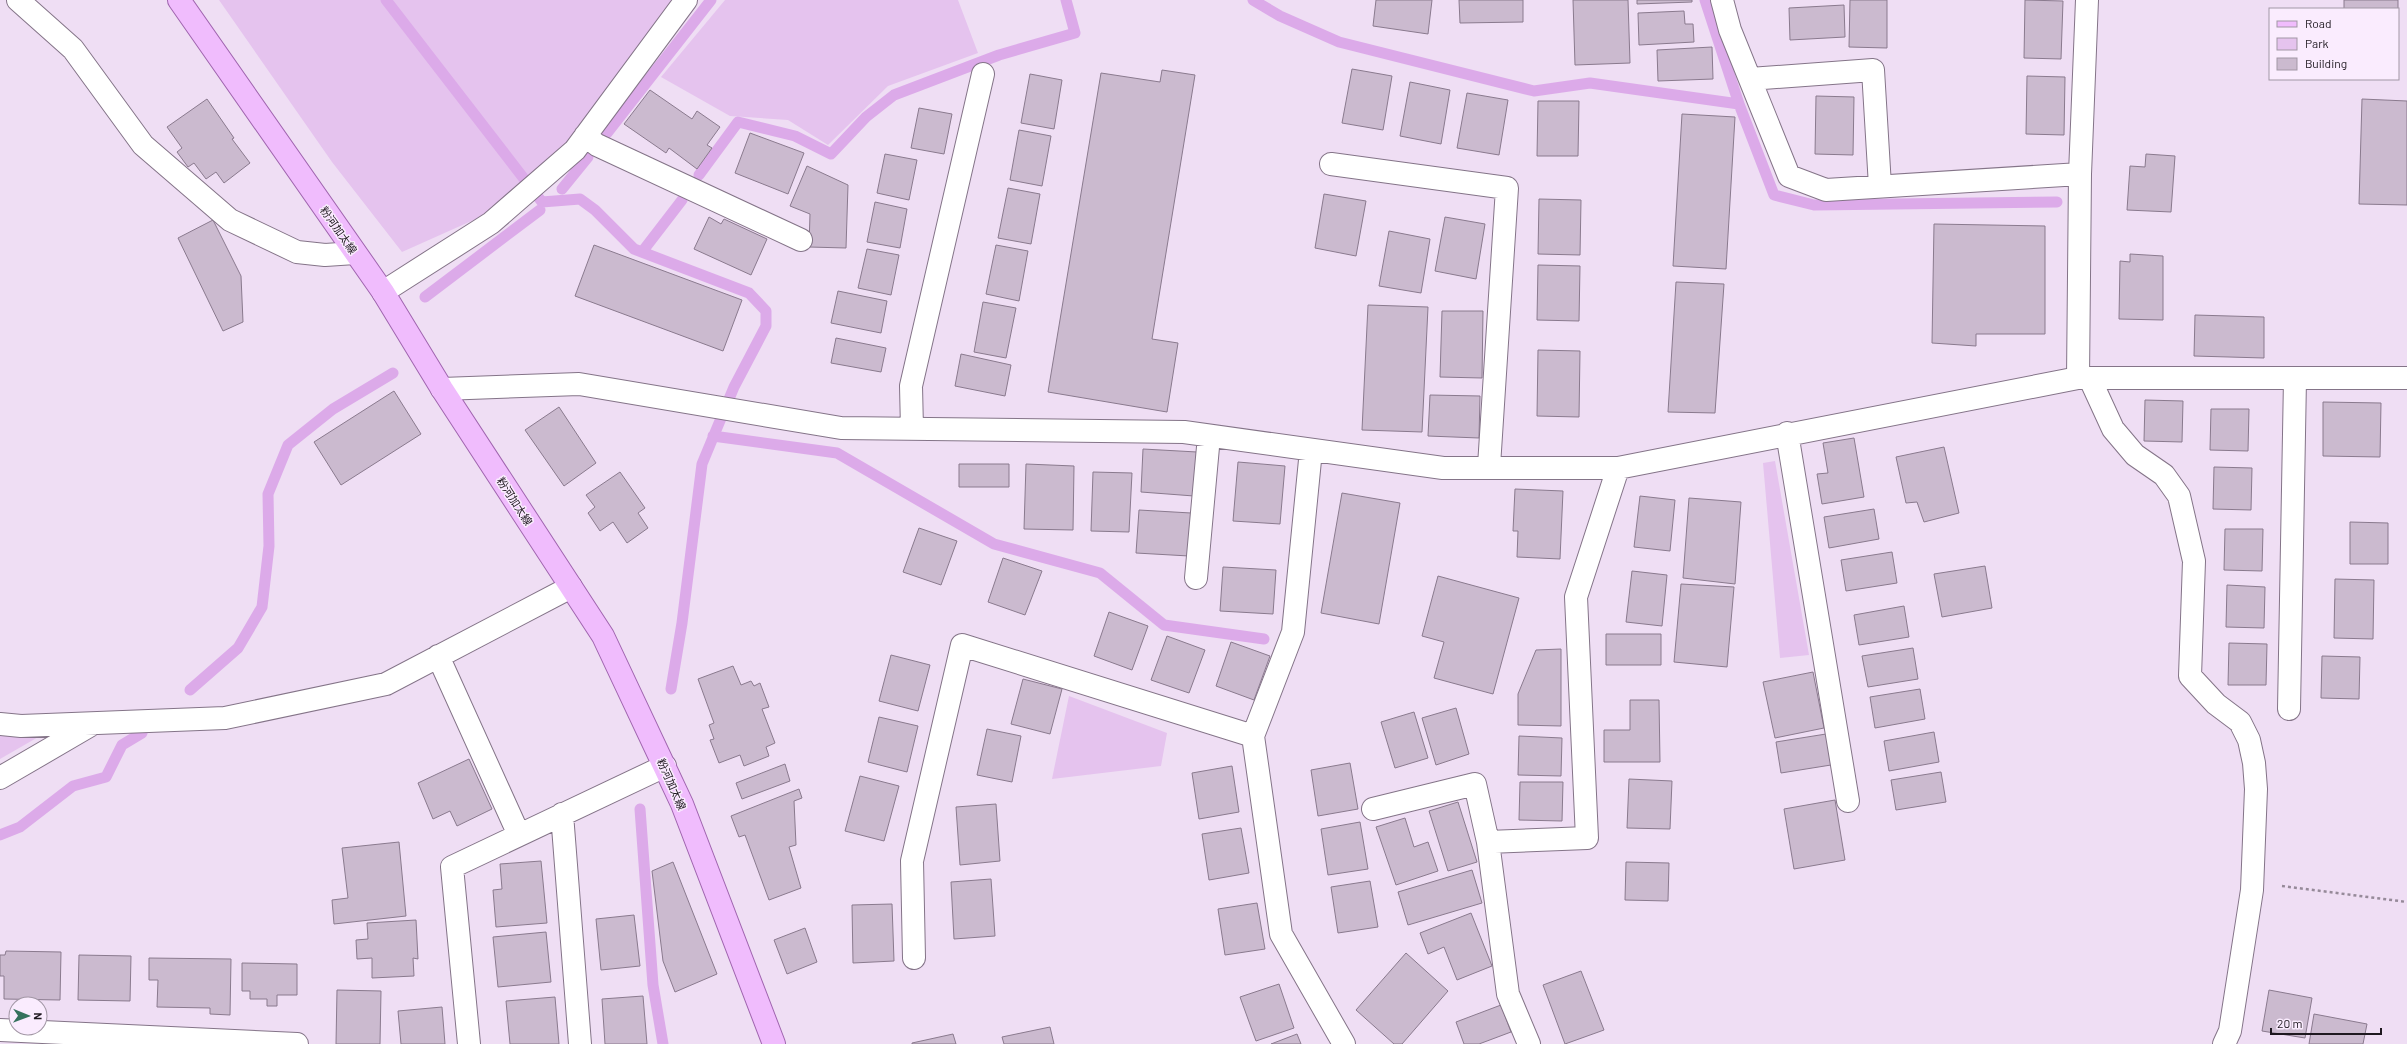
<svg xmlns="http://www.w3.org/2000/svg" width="2407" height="1044" font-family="Barlow,'Noto Sans JP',sans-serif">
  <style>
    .green { fill: #e5c3ee }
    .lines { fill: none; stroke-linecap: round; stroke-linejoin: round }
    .stream { stroke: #dcaae9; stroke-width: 11 }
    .building { fill: #cbbacf; stroke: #8a7a8e }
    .street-casing { stroke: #847488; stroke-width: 24 }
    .primary-casing { stroke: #a065af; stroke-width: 24 }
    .path { stroke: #968a99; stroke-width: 2.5; stroke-dasharray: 3 3; stroke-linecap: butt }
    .street { stroke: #fff; stroke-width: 22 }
    .primary { stroke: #f0bcfd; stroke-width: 22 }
    .labels { text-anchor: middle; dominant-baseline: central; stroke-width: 3; stroke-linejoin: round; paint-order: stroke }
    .street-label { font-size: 11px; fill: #1e181f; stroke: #faecfe }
  </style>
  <rect width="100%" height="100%" fill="#efdef4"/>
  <path class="green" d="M219,0H674L567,142L487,214L402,252L332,162Z
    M725,0H958L978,53L888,86L828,145L788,120L730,116L661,77Z
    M1775,461L1809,655L1780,658L1763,463Z
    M1069,696L1167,733L1161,766L1052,779Z
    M0,736H40L0,759Z"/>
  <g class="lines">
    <path class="stream" d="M386,0L542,202L580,199L595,210L634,249L749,293L766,311V326L734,387L702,464L682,623L671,689
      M1253,0L1280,16L1339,42L1534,91L1590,83L1739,104
      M1705,0L1739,104L1774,195L1814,205L2057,202
      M607,133L711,0
      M699,175L738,122L795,136L831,154L866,117L894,95L999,55L1075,33L1066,0
      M562,189L588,157
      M642,252L682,200
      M425,297L540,210
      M713,436L837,453L994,544L1100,573L1164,625L1264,639
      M190,690L238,648L262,607L269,546L268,494L288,445L333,409L393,373
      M640,809L653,985L663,1044
      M0,835L20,827L73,786L106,777L122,745L142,733"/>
  </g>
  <path class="building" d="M1376,0H1432L1428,34L1373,26Z
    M1459,0H1523V22L1460,23Z
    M1573,0H1628L1630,63L1575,65Z
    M1637,0H1692V2L1637,4Z
    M1850,0H1887V48L1849,47Z
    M2025,0L2063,1L2061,59L2024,58Z
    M2344,0H2398V9H2344Z
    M1844,5L1845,37L1790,40L1789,8Z
    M1684,11L1685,24H1693L1694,42L1639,45L1638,13Z
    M1712,47L1713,79L1658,81L1657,50Z
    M1352,69L1392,76L1383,130L1342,123Z
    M1162,70L1195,75L1152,339L1178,343L1167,412L1048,392L1101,73L1160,82Z
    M1030,74L1062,80L1054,129L1021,123Z
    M2027,76L2065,77L2064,135L2026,134Z
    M1410,82L1450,90L1441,144L1400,136Z
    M650,90L692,119L697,111L720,127L707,145L712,148L697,169L669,148L666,153L624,124Z
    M1467,93L1508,100L1499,155L1457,148Z
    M1816,96L1854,97L1853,155L1815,154Z
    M207,99L234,138L232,139L250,163L224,183L216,172L206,179L194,163L188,167L177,152L182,148L167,127Z
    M2362,99L2407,101V205L2359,204Z
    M1538,101H1579L1578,156H1537Z
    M919,108L952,114L944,154L911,148Z
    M1682,114L1735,117L1726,269L1673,266Z
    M1019,130L1051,136L1042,186L1010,180Z
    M750,133L804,153L788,194L735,173Z
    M885,154L917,160L909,200L877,193Z
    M2146,154L2175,156L2171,212L2127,210L2130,166L2145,167Z
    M807,166L848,185L846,248L809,247L810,214L790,206Z
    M1008,188L1040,194L1031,244L998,238Z
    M1324,194L1366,201L1356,256L1315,248Z
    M1539,199L1581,200L1580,255L1538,254Z
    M875,202L907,209L900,248L867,242Z
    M709,217L721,224L724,219L767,239L751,275L694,249Z
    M1445,217L1485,224L1476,279L1435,271Z
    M213,220L241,276L243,322L223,331L178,238Z
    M1934,224L2045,226V334H1976V346L1932,343Z
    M1389,231L1430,239L1421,293L1379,286Z
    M594,245L742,300L723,351L575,296Z
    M996,245L1028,251L1019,301L986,294Z
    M867,249L899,255L891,295L858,288Z
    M2130,254L2163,256V320L2119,319L2120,261L2130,262Z
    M1538,265L1580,266L1579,321L1537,320Z
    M1676,282L1724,284L1715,413L1668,412Z
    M838,291L887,301L881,333L831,323Z
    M983,302L1016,308L1006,358L974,352Z
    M1368,305L1428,307L1422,432L1362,430Z
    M1442,311H1483L1482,378L1440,377Z
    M2195,315L2264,317V358L2194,356Z
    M836,338L886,348L881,372L831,363Z
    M1538,350L1580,351L1579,417L1537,416Z
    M961,354L1011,365L1005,396L955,386Z
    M394,391L421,434L341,485L314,442Z
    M1430,395L1480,396L1479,438L1428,436Z
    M2145,400L2183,401L2182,442L2144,441Z
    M2323,402L2381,403L2380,457L2323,456Z
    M559,407L596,463L564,486L525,430Z
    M2211,409H2249L2248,451L2210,450Z
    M1854,438L1864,497L1822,504L1817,474L1828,473L1823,443Z
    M1944,447L1959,513L1924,522L1917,502L1906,503L1896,457Z
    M1143,449L1197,452L1194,496L1141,492Z
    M1238,462L1285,466L1280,524L1233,521Z
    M959,464H1009V487H959Z
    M1026,464L1074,466L1073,530L1024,529Z
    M2214,467L2252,468L2251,510L2213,509Z
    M620,472L645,508L638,513L648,528L627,543L613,522L600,531L588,513L595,507L586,495Z
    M1093,472L1132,473L1129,532L1091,531Z
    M1515,489L1563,491L1560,559L1517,557L1518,531H1513Z
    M1342,493L1400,503L1379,624L1321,613Z
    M1640,496L1675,500L1670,551L1634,547Z
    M1689,498L1741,502L1735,584L1683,578Z
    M1874,509L1879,539L1829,548L1824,517Z
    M1139,510L1191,513L1189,556L1136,553Z
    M2350,522L2388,523V564H2350Z
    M919,528L957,541L941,585L903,572Z
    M2225,529H2263L2262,571L2224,570Z
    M1892,552L1897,583L1846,591L1841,560Z
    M1003,558L1042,571L1025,615L988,602Z
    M1985,566L1992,608L1942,617L1934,574Z
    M1223,567L1276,570L1273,614L1220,611Z
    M1632,571L1667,575L1662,626L1626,622Z
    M1438,576L1519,598L1493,694L1434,678L1444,642L1422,636Z
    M2335,579L2374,580L2373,639L2334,638Z
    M1681,584L1734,587L1727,667L1674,662Z
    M2227,585L2265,587L2264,628L2226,627Z
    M1904,606L1909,637L1859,645L1854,615Z
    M1109,612L1148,626L1132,670L1094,656Z
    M1606,634H1661V665H1606Z
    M1167,636L1205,650L1189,693L1151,680Z
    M1231,642L1270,656L1254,700L1216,686Z
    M2229,643L2267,644L2266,685H2228Z
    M1913,648L1918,679L1868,687L1862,656Z
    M1561,649V726L1518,725V694L1536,650Z
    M891,655L930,665L918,711L879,701Z
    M2322,656L2360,657L2359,699L2321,698Z
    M733,666L741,685L751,681L754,686L760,683L769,707L762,709L775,743L766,747L769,756L744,766L740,755L719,763L710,740L714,739L709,725L714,723L698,679Z
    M1813,672L1824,728L1775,738L1763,682Z
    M1023,679L1062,689L1050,734L1011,724Z
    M1920,689L1925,719L1875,728L1870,697Z
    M1630,700H1659L1660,762H1604V730H1630Z
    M1456,708L1469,754L1436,765L1422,718Z
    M1414,712L1428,758L1395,768L1381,722Z
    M879,717L918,726L907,772L868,762Z
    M987,729L1021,736L1012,782L977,775Z
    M1934,732L1939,762L1889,771L1884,741Z
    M1826,734L1831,765L1781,773L1776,742Z
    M1519,736L1562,738L1561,776L1518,775Z
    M469,759L492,809L457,826L450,811L433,819L418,783Z
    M1350,763L1358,809L1318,816L1311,770Z
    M785,764L790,781L742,799L736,783Z
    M1232,766L1239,812L1199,819L1192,773Z
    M1941,772L1946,802L1896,810L1891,780Z
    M860,776L899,786L884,841L845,831Z
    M1629,779L1672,781L1670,829L1627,828Z
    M1520,782H1563L1562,821L1519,820Z
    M799,789L802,798L794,801L796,845L789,847L801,888L769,900L745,835L739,837L731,816Z
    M1835,800L1845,860L1794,869L1784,809Z
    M1458,802L1477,862L1448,871L1429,811Z
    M996,804L1000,861L960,865L956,807Z
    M1405,818L1414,847L1428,842L1438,871L1396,885L1376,827Z
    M1360,822L1368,869L1328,875L1321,829Z
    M1241,828L1249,873L1209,880L1202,834Z
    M399,842L406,916L334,924L332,900L348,898L342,848Z
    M541,861L547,923L496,927L493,890L502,889L500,864Z
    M673,862L717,974L675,992L663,961L652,871Z
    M1626,862L1669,863L1668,901L1625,900Z
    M1472,870L1482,903L1408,925L1398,892Z
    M991,879L995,936L954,939L951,882Z
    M1370,881L1378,927L1338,933L1331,887Z
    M1257,903L1265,949L1225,955L1218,909Z
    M892,904L894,961L853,963L852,905Z
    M1471,913L1492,966L1457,980L1444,947L1428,954L1420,933Z
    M634,915L640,966L601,970L596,919Z
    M416,920L418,959L413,958L414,976L372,978V958L357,959L356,940L368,939L367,923Z
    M805,928L817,962L787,974L774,940Z
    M546,932L551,982L498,987L493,937Z
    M6,951L61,952L60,1000L4,999V976H0V955H5Z
    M1406,953L1448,991L1402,1044H1394L1356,1010Z
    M79,955L131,956L130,1001L78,1000Z
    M149,958L231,959L230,1015L210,1014V1008L157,1007L158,980H149Z
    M242,963L297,964V995H277V1006H267V999H250V991H242Z
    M1581,971L1604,1030L1565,1044L1543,985Z
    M1279,984L1294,1028L1256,1041L1240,997Z
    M337,990L381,991L380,1044H336Z
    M2269,990L2312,998L2305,1038L2262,1031Z
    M643,996L647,1044H605L602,999Z
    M555,997L559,1044H510L506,1001Z
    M1501,1005L1511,1032L1479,1044H1464L1456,1022Z
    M442,1007L445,1044H401L398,1011Z
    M2314,1014L2367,1024L2363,1044H2309Z
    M1050,1027L1054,1044H1004L1002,1037Z
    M953,1034L956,1044H912V1043Z
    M1297,1034L1301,1044H1271Z"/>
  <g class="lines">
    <g class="street-casing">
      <path id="street" d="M18,0L73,49L143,145L230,220L297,252L325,255L355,253
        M1722,0L1730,30L1789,176L1826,190L2080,174
        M1750,79L1873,70L1880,186
        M585,136L597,145L801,240
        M1331,164L1507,188L1489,466
        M383,292L491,223L575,150L686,0
        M2078,378L2080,174L2087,0
        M2090,379L2113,429L2135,455L2164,475L2179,496L2194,561L2190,676L2216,704L2240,722L2249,740L2254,763L2256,789L2252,890L2230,1031L2224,1044
        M442,389L579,384L841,428L1184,432L1443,468H1618L2078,378H2407
        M912,429L911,386L983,74
        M1787,433L1848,801
        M1311,450L1293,632L1253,736L1281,934L1344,1044
        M1196,578L1209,436
        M438,656L519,835
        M2289,709L2295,379
        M0,724L21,726L225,718L386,684L571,587
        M0,778L91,725
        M1373,809L1475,784L1488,842
        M562,814L580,1044
        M914,958L912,861L962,645L1253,736
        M0,1030L297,1044
        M469,1044L452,867L665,766
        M1529,1044L1508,994L1488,842L1587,838L1576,597L1618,468"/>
    </g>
    <g class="primary-casing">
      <path id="primary" d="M179,0L383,292L442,389L603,636L682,804L774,1044"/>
    </g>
    <path class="path" d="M2282,886L2407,902"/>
    <use href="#street" class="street"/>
    <use href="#primary" class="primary"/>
  </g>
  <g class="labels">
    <g class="street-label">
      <text transform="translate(339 230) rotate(55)">粉河加太線</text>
      <text transform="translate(515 501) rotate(57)">粉河加太線</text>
      <text transform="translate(672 784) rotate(66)">粉河加太線</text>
    </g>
  </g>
  <rect x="2269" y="8" width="130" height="72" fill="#faecfe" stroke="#a297a5"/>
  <rect x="2277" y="21" width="20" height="6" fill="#f0bcfd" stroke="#a297a5"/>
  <text x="2305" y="28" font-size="12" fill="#1e181f">Road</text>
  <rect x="2277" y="38" width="20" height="12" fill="#e5c3ee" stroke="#a297a5"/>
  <text x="2305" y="48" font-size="12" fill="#1e181f">Park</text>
  <rect x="2277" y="58" width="20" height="12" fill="#cbbacf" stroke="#a297a5"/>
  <text x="2305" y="68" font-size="12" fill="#1e181f">Building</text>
  <g transform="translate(28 1016) rotate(91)"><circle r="19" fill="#faecfe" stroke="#a297a5"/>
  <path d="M0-3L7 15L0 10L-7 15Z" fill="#35725d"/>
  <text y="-6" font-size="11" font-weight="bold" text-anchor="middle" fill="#1e181f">N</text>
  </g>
  <path d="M2271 1028v6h110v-6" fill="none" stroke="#1e181f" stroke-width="2"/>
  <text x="2277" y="1028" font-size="12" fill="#1e181f" stroke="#faecfe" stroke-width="3" paint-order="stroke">20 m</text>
</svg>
